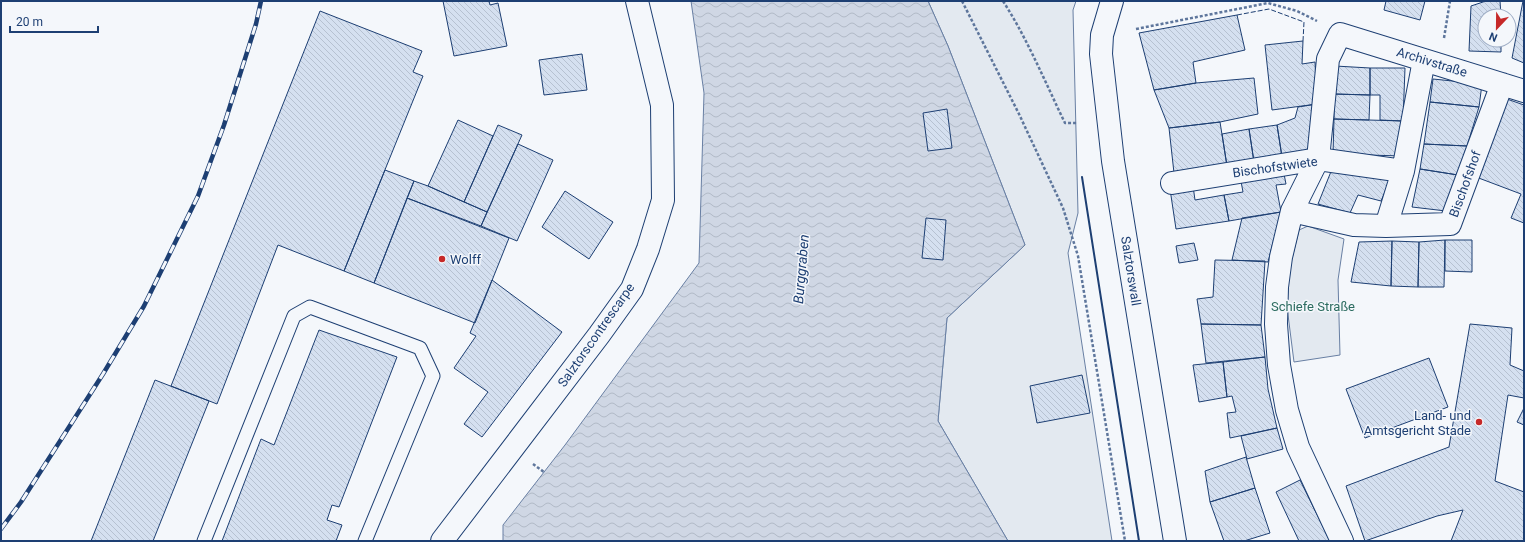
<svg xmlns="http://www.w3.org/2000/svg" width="1525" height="542" font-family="Roboto,sans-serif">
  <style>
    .green { fill: #e3e9f0; stroke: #687fa3 }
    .water { fill: url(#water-waves); stroke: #687fa3 }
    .building { fill: url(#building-back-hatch); stroke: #1d3f73 }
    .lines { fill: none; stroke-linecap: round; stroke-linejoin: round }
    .lane-casing { stroke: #1d3f73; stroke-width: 15 }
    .street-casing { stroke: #1d3f73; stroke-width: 24 }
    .secondary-casing { stroke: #1d3f73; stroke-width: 24 }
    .path { stroke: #5e769c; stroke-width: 2.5; stroke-dasharray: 3 2; stroke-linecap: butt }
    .lane { stroke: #f4f7fb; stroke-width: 13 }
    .street { stroke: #f4f7fb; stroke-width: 22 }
    .secondary { stroke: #f4f7fb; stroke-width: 22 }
    .rail-casing { stroke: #1d3f73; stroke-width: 4.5 }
    .rail { stroke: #f4f7fb; stroke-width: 3; stroke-dasharray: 9; stroke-linecap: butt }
    .fence { stroke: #1d3f73; stroke-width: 1; stroke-dasharray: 5 2; stroke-linecap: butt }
    .wall { stroke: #1d3f73; stroke-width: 2 }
    .poi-dot { fill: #c62828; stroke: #f4f7fb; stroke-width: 1.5 }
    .labels { text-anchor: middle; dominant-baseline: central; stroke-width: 3; stroke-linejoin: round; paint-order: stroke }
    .street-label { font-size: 13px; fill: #1d3f73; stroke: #f4f7fb }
    .poi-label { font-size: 13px; fill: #1d3f73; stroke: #f4f7fb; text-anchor: start }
    .park-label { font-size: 13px; fill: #2c6c60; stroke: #f4f7fb }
    .water-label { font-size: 14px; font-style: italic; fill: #1d3f73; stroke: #f4f7fb }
  </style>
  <defs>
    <pattern id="water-waves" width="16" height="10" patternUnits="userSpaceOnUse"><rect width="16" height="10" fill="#cfd7e4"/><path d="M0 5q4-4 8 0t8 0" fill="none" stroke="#b1bac7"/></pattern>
    <pattern id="building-back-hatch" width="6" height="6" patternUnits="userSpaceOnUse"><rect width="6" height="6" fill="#d5e0f0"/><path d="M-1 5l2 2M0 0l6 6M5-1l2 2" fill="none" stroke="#b6c1d1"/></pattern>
  </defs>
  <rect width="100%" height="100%" fill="#f4f7fb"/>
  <path class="green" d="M928,1H1076L1073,10L1078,213L1068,253L1112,541H1008L938,421L947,318L1025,245L948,46Z
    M1308,226L1344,239L1338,280L1340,355L1294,362L1287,307L1289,271L1299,230Z"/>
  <path class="water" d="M691,1H928L948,46L1025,245L947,318L938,421L1008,541H503V525L565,445L699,263L704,93Z"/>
  <path class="building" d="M443,1H489L490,5L498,3L507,46L454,56Z
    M1386,1H1425L1420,20L1384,10Z
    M1486,1H1500L1501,16H1485V40H1501V52L1469,51L1471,6Z
    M1523,1H1524V63L1512,58Z
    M320,11L422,51L413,72L423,76L344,271L278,245L217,404L171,386Z
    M1237,15L1245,50L1193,62L1196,83L1154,90L1139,33Z
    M1303,41L1302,64L1315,62L1317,104L1272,110L1265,45Z
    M582,54L587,90L544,95L539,60Z
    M1335,66L1370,68V95L1334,94Z
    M1370,68H1405L1403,121L1380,120V95H1370Z
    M1254,78L1258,114L1220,122L1169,128L1154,90L1196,83Z
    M1433,79L1482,84L1479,107L1430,102Z
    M1334,94L1370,95L1369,120L1334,119Z
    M1504,98L1524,105V223L1511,218L1521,194L1476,177Z
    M1430,102L1479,107L1467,146L1424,144Z
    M1317,104L1312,154L1282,157L1277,125L1295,118L1298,107Z
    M947,109L952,148L928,151L923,113Z
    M1334,119L1403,121L1402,156L1333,154Z
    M458,120L493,136L464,202L428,186Z
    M1220,122L1227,166L1174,173L1169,128Z
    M498,125L522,135L487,212L464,202Z
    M1277,125L1282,157L1254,162L1249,129Z
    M1249,129L1254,162L1227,166L1222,134Z
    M518,144L553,160L517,241L481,226Z
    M1424,144L1467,146L1458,175L1420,169Z
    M1283,169L1286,184L1276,185L1281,212L1229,221L1224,195L1243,192L1240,176Z
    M1332,169L1390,180L1381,201L1358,195L1350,213L1318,204Z
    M1420,169L1458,175L1446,211L1412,207Z
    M385,170L414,181L374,283L344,271Z
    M414,181L428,186L487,212L481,226L407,198Z
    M1193,186L1195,200L1224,195L1229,221L1176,229L1170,189Z
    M565,191L613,222L589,259L542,227Z
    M407,198L509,238L475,323L374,283Z
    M1281,212L1268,262L1232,260L1242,218Z
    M926,218L946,220L943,260L922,258Z
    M1445,240H1472V272L1445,271Z
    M1445,240L1444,287H1418L1419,242Z
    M1392,241L1419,242L1418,287L1391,286Z
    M1392,241L1391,286L1351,282L1359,242Z
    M1194,243L1198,260L1179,263L1176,246Z
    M1215,260L1265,261L1261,325L1201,324L1197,299L1213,297Z
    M492,280L562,332L482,437L464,424L488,392L454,368L476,336L470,333Z
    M1201,324L1261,325L1265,357L1206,363Z
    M1470,324L1512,328L1510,365L1524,371V398L1508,395L1495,481L1524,492V541H1451L1463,510L1437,516L1365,541L1346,486L1449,447Z
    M319,330L397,357L339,507L332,505L327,520L342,525L336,541H222L261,439L274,445Z
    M1265,357L1268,389L1277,428L1230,438L1227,413L1236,412L1232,396L1227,397L1223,362Z
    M1429,358L1448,407L1365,438L1346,389Z
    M1223,362L1227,397L1199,402L1193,365Z
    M1082,375L1090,413L1037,423L1030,386Z
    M155,380L209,401L153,541H91Z
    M1524,408V425L1517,422Z
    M1277,428L1283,449L1247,459L1241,436Z
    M1246,457L1255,488L1210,502L1205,471Z
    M1300,480L1330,541H1299L1276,492Z
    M1255,488L1270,533L1244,541H1224L1210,502Z"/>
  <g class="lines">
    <g class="lane-casing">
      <path id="lane" d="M204,541L294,316L310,307L420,348L433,376L365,541"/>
    </g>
    <g class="street-casing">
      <path id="street" d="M1172,183L1318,159L1403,171
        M1292,211L1354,225L1386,226L1450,224L1502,84
        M1386,226L1403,171L1424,60
        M442,541L599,335L632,289L648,249L663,200L662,105L637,1
        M1342,541L1298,447L1287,410L1279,365L1276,324L1277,287L1281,257L1292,211L1318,159L1328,59L1340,34L1524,91"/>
    </g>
    <g class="secondary-casing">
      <path id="secondary" d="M1112,1L1102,35L1101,54L1113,161L1175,541"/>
    </g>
    <path class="path" d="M962,1L1019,114L1063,208L1078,256L1125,541
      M1003,1C1028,40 1045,82 1065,123H1078
      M1136,29L1268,3L1297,11L1317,21
      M1444,38L1450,1
      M533,464L544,472"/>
    <use href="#lane" class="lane"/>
    <use href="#street" class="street"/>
    <use href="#secondary" class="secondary"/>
    <g class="rail-casing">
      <path id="rail" d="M1,529L21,502L103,374L144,306L198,196L224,125L256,24L261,1"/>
    </g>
    <use href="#rail" class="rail"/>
    <path class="fence" d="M1237,15L1269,9L1304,22L1303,41"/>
    <path class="wall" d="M1082,177L1139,541"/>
  </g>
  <g class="poi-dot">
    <circle cx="442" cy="259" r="4"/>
    <circle cx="1479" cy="422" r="4"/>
  </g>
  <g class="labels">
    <g class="street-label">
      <text transform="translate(1432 62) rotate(17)">Archivstraße</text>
      <text transform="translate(1275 167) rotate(-8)">Bischofstwiete</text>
      <text transform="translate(1465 184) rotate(-70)">Bischofshof</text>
      <text transform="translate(1131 271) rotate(81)">Salztorswall</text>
      <text transform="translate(596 335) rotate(-55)">Salztorscontrescarpe</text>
    </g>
    <g class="poi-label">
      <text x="450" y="259">Wolff</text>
      <text x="1471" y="415" text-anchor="end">Land- und<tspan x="1471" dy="15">Amtsgericht Stade</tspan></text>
    </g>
    <g class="park-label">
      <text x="1313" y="306">Schiefe Straße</text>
    </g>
    <g class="water-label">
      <text transform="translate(801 269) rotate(-85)">Burggraben</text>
    </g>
  </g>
  <rect width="1525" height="542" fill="none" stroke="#1d3f73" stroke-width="4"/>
  <g transform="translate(1497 28) rotate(202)"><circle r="19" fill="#f4f7fb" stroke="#9eadc5"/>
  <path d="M0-3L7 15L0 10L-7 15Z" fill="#c62828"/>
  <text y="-6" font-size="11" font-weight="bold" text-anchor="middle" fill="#1d3f73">N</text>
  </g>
  <path d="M10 26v6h88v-6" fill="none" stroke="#1d3f73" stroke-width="2"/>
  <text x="16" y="26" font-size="12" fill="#1d3f73" stroke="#f4f7fb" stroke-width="3" paint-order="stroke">20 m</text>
</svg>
